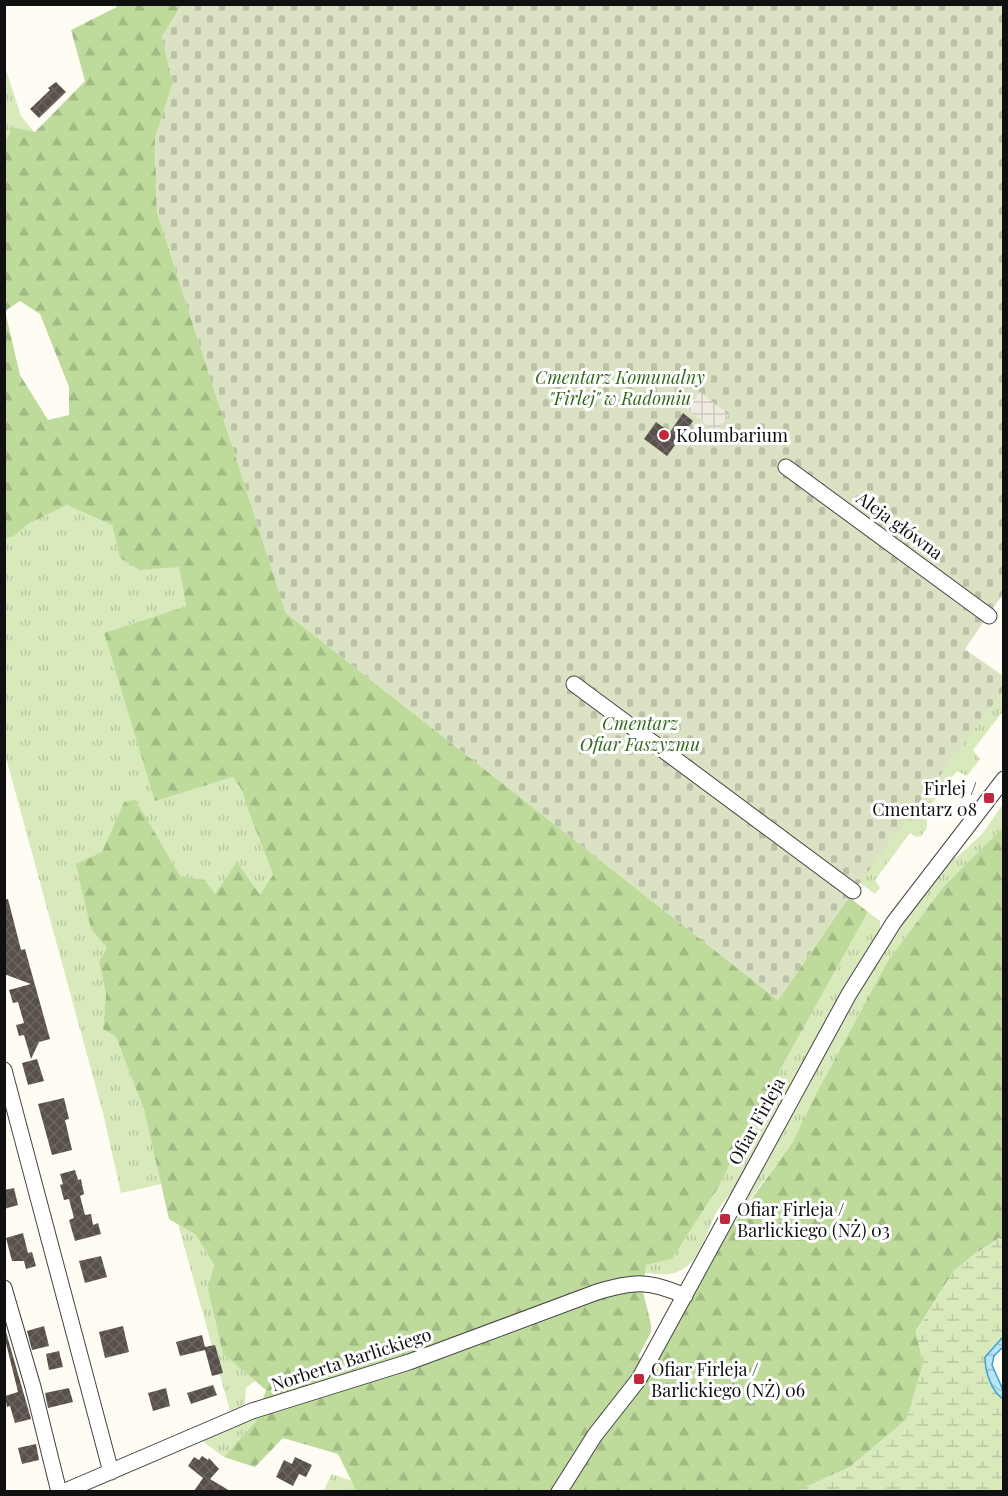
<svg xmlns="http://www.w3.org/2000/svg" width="1008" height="1496" font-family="'Playfair Display',serif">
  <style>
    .grass { fill: url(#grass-tufts) }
    .forest { fill: url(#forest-firs); fill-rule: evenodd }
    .wetland { fill: url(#wetland-marsh) }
    .cemetery { fill: url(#cemetery-stones) }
    .plaza { fill: url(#plaza-grid) }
    .water { fill: url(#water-waves); stroke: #3fa2cd; stroke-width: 1.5 }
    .building { fill: url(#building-cross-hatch) }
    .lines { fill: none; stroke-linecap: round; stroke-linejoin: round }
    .street-casing { stroke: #434343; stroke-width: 17 }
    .street { stroke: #fff; stroke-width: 15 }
    .poi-dot { fill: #c1273d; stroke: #fff; stroke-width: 2 }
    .labels { text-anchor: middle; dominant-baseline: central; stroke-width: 6; stroke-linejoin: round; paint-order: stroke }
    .park-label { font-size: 18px; font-style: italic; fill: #35691f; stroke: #fff }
    .poi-label { font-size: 18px; fill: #101010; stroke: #fff; text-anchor: start }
    .street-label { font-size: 18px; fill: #101010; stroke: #fff }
  </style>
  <defs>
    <pattern id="grass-tufts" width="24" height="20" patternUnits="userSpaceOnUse" patternTransform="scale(1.5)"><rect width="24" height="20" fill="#d8eabc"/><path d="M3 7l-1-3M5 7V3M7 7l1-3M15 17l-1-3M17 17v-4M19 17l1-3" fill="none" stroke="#b8c8a1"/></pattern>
    <pattern id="forest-firs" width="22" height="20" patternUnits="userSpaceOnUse" patternTransform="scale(1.5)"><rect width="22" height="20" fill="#bedb9b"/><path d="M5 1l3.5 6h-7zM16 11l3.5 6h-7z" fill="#a2bb84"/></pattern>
    <pattern id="wetland-marsh" width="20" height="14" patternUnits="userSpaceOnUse" patternTransform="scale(1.5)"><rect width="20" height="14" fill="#d8eabc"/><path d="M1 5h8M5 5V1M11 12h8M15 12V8" fill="none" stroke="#b8c8a1"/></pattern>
    <pattern id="cemetery-stones" width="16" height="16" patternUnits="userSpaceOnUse" patternTransform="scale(1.5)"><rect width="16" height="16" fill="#dbe2c3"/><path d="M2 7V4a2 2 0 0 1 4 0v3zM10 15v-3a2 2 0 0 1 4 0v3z" fill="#bbc1a6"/></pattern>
    <pattern id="plaza-grid" width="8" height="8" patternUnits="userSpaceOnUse" patternTransform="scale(1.5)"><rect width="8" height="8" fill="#f0ebe1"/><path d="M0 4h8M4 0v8" fill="none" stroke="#cdc8c0"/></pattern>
    <pattern id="water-waves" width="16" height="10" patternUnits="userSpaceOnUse" patternTransform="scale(1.5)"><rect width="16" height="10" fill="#b8e5f6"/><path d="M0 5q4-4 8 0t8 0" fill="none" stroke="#9dc3d2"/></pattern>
    <pattern id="building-cross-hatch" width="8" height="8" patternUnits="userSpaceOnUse" patternTransform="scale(1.5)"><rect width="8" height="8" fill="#59504c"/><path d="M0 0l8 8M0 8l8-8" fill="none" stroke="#6c6561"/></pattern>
  </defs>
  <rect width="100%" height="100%" fill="#fffcf3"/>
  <path class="grass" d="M4,64L21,116L34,132L13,127L5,144Z
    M67,505L112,525L120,557L179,567L186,606L104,633L156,800L233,777L242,790L245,802L273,876L260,896L215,895L205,880L179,876L135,799L124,802L102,852L91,929L107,948L99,961L106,994L103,1029L116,1037L144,1110L161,1184L121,1193L104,1117L5,754L4,538L13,537L28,524Z
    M1003,691V711L973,750L980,759L967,776L957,771L922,817L927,820V828L921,836L916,837L910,833L875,880L880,888L875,894L859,882Z
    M1003,804V827L944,886L887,962L817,1092L792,1143L735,1219L877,958L893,932L953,857L956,858L982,834Z
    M868,912L880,921V931L831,1010L733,1190C727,1198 721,1205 716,1213C705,1235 699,1270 669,1274C661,1275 653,1273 645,1273L646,1265L672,1259L721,1183L741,1140Z
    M178,1224L196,1235L214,1265L209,1290L223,1354L255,1381L246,1388L245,1403L238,1409L230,1411Z
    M258,1415L256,1421L224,1457L206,1444L201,1439Z
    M332,1474L352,1481L357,1491L323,1492Z"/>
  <path class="forest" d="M116,5H180L181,6L162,37L173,83L155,139L157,212L286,613L778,1000L849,897L868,912L741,1140L721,1183L672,1259L646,1265L643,1292L651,1324V1332L638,1357L655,1363L719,1244L792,1143L817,1092L887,962L944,886L1003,827V1240L999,1238L972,1256L953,1272L916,1331L923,1364L907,1419L850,1467L796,1492H357L338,1454L283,1438L255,1467L224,1457L256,1421L266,1390L223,1354L208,1289L214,1265L196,1235L169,1219L144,1110L116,1037L103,1029L106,994L99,961L107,948L91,929L76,864L102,852L124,802L135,799L180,876L205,880L215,894L237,862L260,895L273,875L245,802L242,790L233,777L155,801L104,633L186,606L179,567L140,570L120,558L112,525L67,505L28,524L13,537L5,538L4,144L13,127L35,132L85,81L71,30L117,7ZM20,301L40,314L69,387V415L48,420L20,375L5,311Z"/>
  <path class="wetland" d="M999,1238L1003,1240V1337L985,1357V1365L1000,1397L1003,1399V1491L803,1492L798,1490L850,1467L907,1419L923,1364L916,1332L953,1272L972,1256Z"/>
  <path class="cemetery" d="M180,5H1003V594L965,649L1003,676V691L849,897L778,1000L286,613L157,212L155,139L173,83L162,37L181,7Z"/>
  <path class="plaza" d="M700,392L729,415L716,432L687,409Z"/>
  <path class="water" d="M1003,1337V1347L994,1356L992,1365L1003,1390V1399C991,1391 985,1371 985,1357Z"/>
  <path class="building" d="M56,82L66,92L39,118L30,109L50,90L48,88Z
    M683,413L693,421L667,456L644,439L656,422L670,432Z
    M8,899L21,950L25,949L50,1039L39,1042L31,1059L24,1035L19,1036L16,1025L24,1023L18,1002L13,1003L9,990L31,984L4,974V900Z
    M37,1059L44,1081L28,1085L22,1063Z
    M64,1098L69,1119L65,1120L72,1150L52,1155L38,1104Z
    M75,1170L78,1180L81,1179L84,1194L80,1196L85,1215L91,1214L93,1225L98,1223L101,1234L75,1241L69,1220L74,1218L69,1199L64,1200L60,1185L63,1184L60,1174Z
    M14,1188L18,1205L4,1209V1190Z
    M23,1233L28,1253L32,1252L36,1266L26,1269L24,1261H12L6,1238Z
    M101,1256L107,1277L85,1283L79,1261Z
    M4,1325L31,1419L15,1423L10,1406L7,1407L5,1396L18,1392L4,1335Z
    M44,1326L49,1346L32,1350L27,1331Z
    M123,1326L129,1352L105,1358L99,1332Z
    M202,1335L205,1347L215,1345L223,1373L212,1376L205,1350L180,1356L176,1342Z
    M59,1351L63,1367L49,1370L46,1354Z
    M213,1385L217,1395L191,1404L187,1393Z
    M69,1388L73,1402L48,1408L45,1393Z
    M166,1388L170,1406L153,1411L148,1393Z
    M36,1444L39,1460L22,1464L18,1448Z
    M202,1456L208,1460L209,1458L219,1469L210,1479L230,1491H194L203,1478L188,1466L194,1457L199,1460Z
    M295,1457L312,1465L306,1477L299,1474L293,1486L276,1477L284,1460L292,1464Z"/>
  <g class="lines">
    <g class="street-casing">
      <path id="street" d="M786,467L989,616
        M574,684L853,891
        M4,1070L111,1472
        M4,1288L33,1387L59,1492
        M63,1492L252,1411L409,1362L597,1292C635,1281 649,1280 685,1296
        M559,1492L595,1435L639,1379L849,994L894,922L1004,779"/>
    </g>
    <use href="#street" class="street"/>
  </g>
  <g class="poi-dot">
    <circle cx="664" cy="435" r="6"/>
    <rect x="983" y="792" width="12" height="12" rx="3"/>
    <rect x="719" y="1213" width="12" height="12" rx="3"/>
    <rect x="633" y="1373" width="12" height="12" rx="3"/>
  </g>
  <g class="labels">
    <g class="park-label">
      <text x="620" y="377">Cmentarz Komunalny<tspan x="620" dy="21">"Firlej" w Radomiu</tspan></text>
      <text x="640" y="723">Cmentarz<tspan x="640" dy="21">Ofiar Faszyzmu</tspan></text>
    </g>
    <g class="poi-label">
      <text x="676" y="435">Kolumbarium</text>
      <text x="977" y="788" text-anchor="end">Firlej /<tspan x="977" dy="21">Cmentarz 08</tspan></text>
      <text x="737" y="1209">Ofiar Firleja /<tspan x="737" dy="21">Barlickiego (NŻ) 03</tspan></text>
      <text x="651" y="1369">Ofiar Firleja /<tspan x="651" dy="21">Barlickiego (NŻ) 06</tspan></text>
    </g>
    <g class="street-label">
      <text transform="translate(900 525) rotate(36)">Aleja główna</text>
      <text transform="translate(756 1121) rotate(-61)">Ofiar Firleja</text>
      <text transform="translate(351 1359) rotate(-18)">Norberta Barlickiego</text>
    </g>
  </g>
  <rect width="1008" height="1496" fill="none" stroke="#101010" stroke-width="12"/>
</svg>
